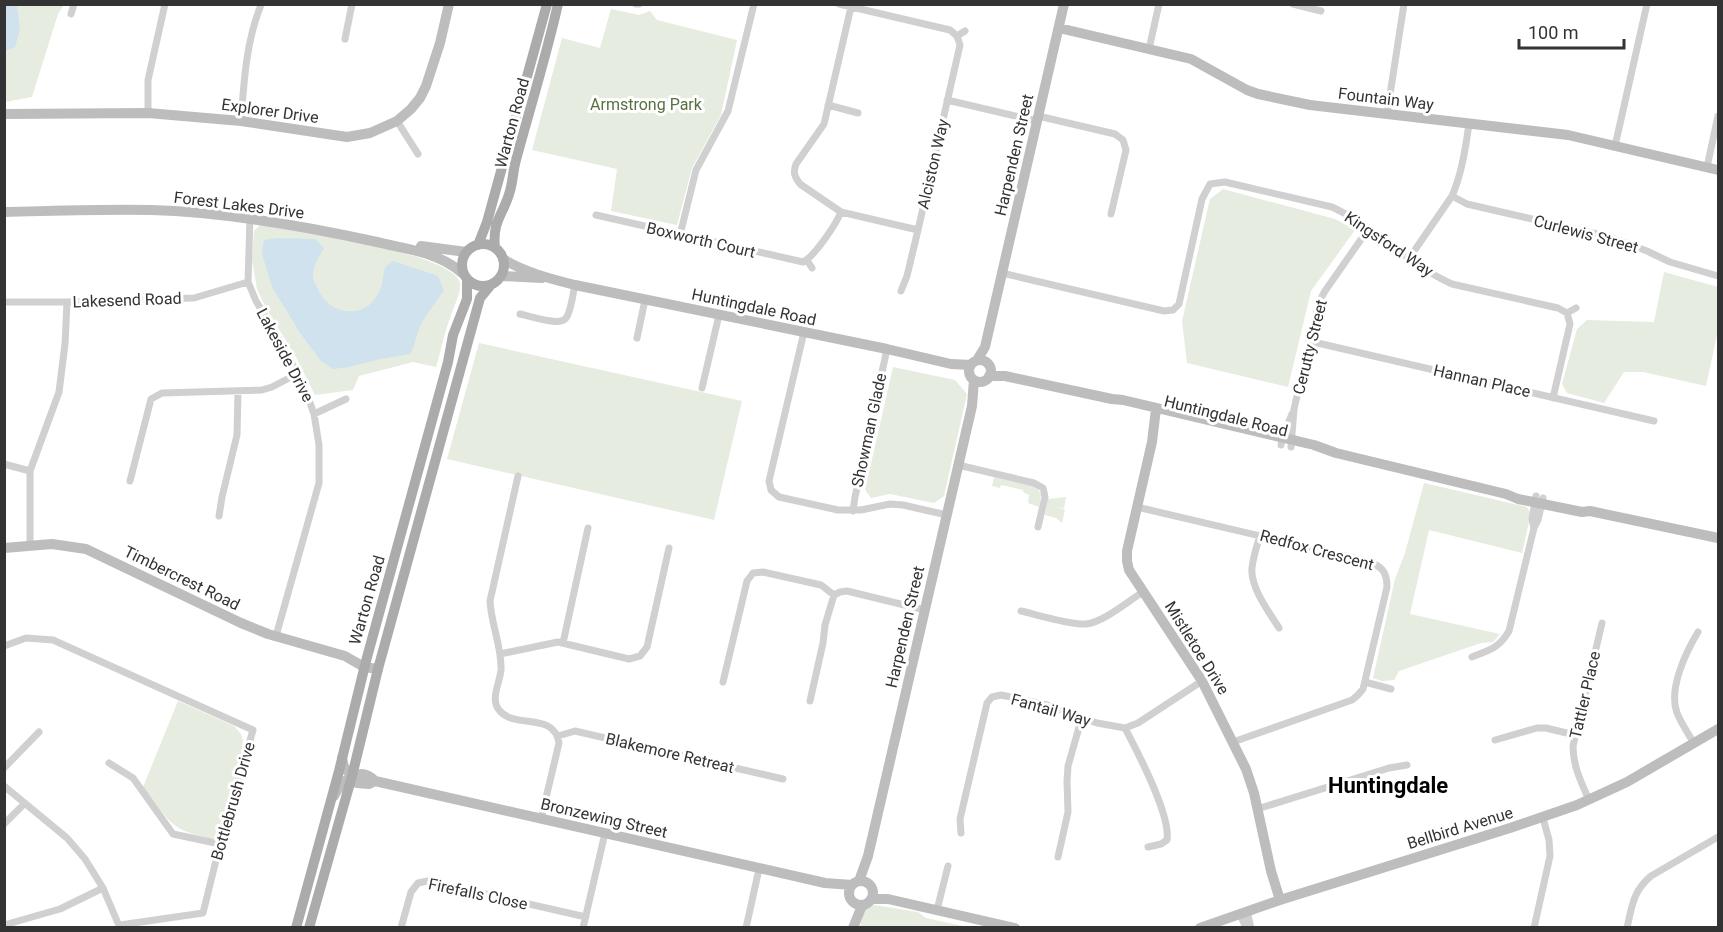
<svg xmlns="http://www.w3.org/2000/svg" width="1723" height="932" font-family="Roboto,sans-serif">
  <style>
    .green { fill: #e6ecdf }
    .water { fill: #cfe2ee }
    .lines { fill: none; stroke-linecap: round; stroke-linejoin: round }
    .street { stroke: #d0d0d0; stroke-width: 7 }
    .secondary { stroke: #bdbdbd; stroke-width: 10 }
    .primary { stroke: #ababab; stroke-width: 10 }
    .labels { text-anchor: middle; dominant-baseline: central; stroke-width: 6; stroke-linejoin: round; paint-order: stroke }
    .street-label { font-size: 16px; fill: #333; stroke: #fff }
    .park-label { font-size: 16px; fill: #56703f; stroke: #fff }
    .district-label { font-size: 22px; font-weight: bold; fill: #000; stroke: #fff }
  </style>
  <rect width="100%" height="100%" fill="#fff"/>
  <path class="green" d="M5,5H64L58,14L32,97L5,102Z
    M611,9L639,15L650,11L657,20L737,40L721,115L692,168L677,225L611,211L617,169L532,150L562,38L600,48Z
    M1223,189L1335,219L1355,230L1311,291L1288,387L1187,363L1182,321L1210,199Z
    M260,225C292,230 452,252 460,283C462,291 452,310 450,318C444,334 441,351 436,367L413,362L359,376L353,390L315,395L296,357L266,308L257,289L252,260L254,231Z
    M1664,272L1718,287V330L1706,386L1643,372H1624L1604,403L1567,393L1562,384L1577,329L1587,320L1654,322Z
    M479,343L742,401L714,520L447,459Z
    M893,367L955,380L967,394L944,496L934,503L890,494L871,498L865,490Z
    M994,477L1037,487L1041,495L1039,507L1028,503L1029,495L1023,492V490L1001,485L1000,488L992,486Z
    M1424,483L1527,507L1531,514L1530,518L1522,553L1429,530L1410,614L1500,634L1493,642L1481,643L1399,671L1394,680L1382,681L1373,678L1395,579L1405,553Z
    M1066,497L1064,508L1052,506L1065,509L1062,523L1056,518L1045,515L1048,499Z
    M178,701L234,726L241,734L243,740L241,756L220,833L216,838L212,839C201,836 188,834 179,828C164,819 154,800 143,787Z
    M874,905L918,912L926,918L967,927L860,928C862,918 863,907 874,905Z"/>
  <path class="water" d="M5,4L17,5L20,29L15,47L5,51Z
    M277,238L315,239L324,248C319,257 312,267 313,278C314,282 317,287 319,291C331,316 365,319 378,294C383,287 383,275 385,267L393,261L438,276L444,290C436,303 426,313 420,327C416,336 415,345 410,354L380,359L349,367L333,369L321,361L300,333L272,287L262,254L264,240Z"/>
  <g class="lines">
    <path class="street" d="M636,4H639
      M839,4L950,30L957,36L960,45L918,230L907,276L901,291
      M1293,4L1321,11
      M851,7L824,124L796,164C793,172 794,176 800,184L841,212L918,230
      M71,14L74,4
      M957,36L965,31
      M345,39L352,4
      M1149,49L1159,4
      M947,100L1037,121
      M828,105L858,113
      M148,113V80L165,4
      M1387,114L1404,4
      M1038,116L1115,134L1123,140L1126,150L1111,214
      M241,121C244,81 246,42 261,5
      M397,121L418,154
      M1615,146L1647,4
      M1707,167L1718,116
      M1452,196L1467,204L1610,237L1647,251L1670,262L1718,276
      M596,215L803,262C815,256 836,224 841,212
      M250,217L248,282L256,301L277,336L304,386L314,414L319,445V483L276,636
      M680,235L696,170L728,111L754,4
      M1410,257L1452,196C1462,174 1466,147 1469,123
      M807,260L812,268
      M1002,273L1164,311L1173,310L1179,304L1202,199L1210,184L1225,182L1332,207C1375,227 1409,265 1452,284L1558,308L1567,313L1570,324L1553,398
      M4,302H67L194,298L248,282
      M1567,313L1576,308
      M520,314C530,316 560,327 566,318C571,312 573,293 575,285
      M804,332L769,481L771,490L779,497L838,510H861L890,504L903,505L947,515
      M637,338L645,300
      M1309,341L1654,421
      M702,388L719,315
      M314,414L346,399
      M1281,445L1282,438L1292,414
      M1291,447L1294,409L1319,302L1325,291L1369,228
      M4,464L30,471
      M958,465L1034,483L1043,488L1045,497L1038,527
      M518,476L490,601C491,624 502,647 501,670C500,682 490,699 499,710C515,730 554,711 559,743L541,819
      M130,481L151,399L162,393L262,390L272,387L297,374
      M1137,507L1371,562C1383,568 1387,573 1387,587L1363,689L1358,695L1352,700L1233,742
      M853,511L855,497L887,349
      M219,516L222,497L237,435L238,392
      M1534,528L1532,519L1536,496
      M1260,535C1257,546 1253,557 1252,568C1250,587 1269,612 1279,628
      M30,545V471L59,392L65,344L67,302
      M1021,611C1038,615 1070,625 1086,624C1104,622 1128,601 1143,592
      M563,643L588,528
      M4,646L26,638L53,640L253,730L220,844L203,913L120,925
      M500,654L558,642L629,659L640,656L647,647L669,548
      M1472,657C1490,650 1499,648 1509,631L1534,528L1538,520L1543,498
      M723,682L747,581L753,573L763,572L821,585L834,595L840,592L847,591L925,610
      M1365,682L1391,689
      M810,701L823,643L825,625L834,595
      M1125,728C1137,751 1171,815 1167,840L1161,844L1148,847
      M558,736L575,731L783,779
      M1495,740L1537,728H1546L1575,735
      M1693,742C1688,733 1681,723 1677,713C1668,689 1686,652 1698,632
      M109,763L133,778L173,834L220,844
      M4,768L39,732
      M4,786L67,838L85,859L103,888L120,928
      M1589,800C1581,782 1573,766 1573,746L1602,623
      M1257,809L1389,768L1407,765
      M4,824L24,804
      M961,833L960,819L987,703L992,697L1001,695L1047,705L1097,723L1125,728L1138,723L1202,681
      M1058,857L1068,812L1067,781L1068,766L1082,717
      M937,910L948,866
      M1247,911L1251,928
      M1240,914L1246,928
      M4,925L60,909L103,888
      M401,928L411,892L418,883L428,881L586,917
      M583,928L605,833
      M746,928L759,869
      M1534,928L1550,856L1549,840L1543,818
      M1627,928C1632,906 1633,891 1651,876L1718,837"/>
    <path class="secondary" d="M1059,28L1191,59L1247,90L1258,94L1310,105L1568,135L1718,170
      M4,114L148,113L241,121L347,137L370,133L397,121L411,109L420,98L426,86L440,43L449,4
      M4,212C53,211 102,209 151,210C226,212 304,226 377,242C406,249 439,252 462,273
      M421,246L466,252
      M503,259C524,272 551,279 575,285L887,349L951,364L971,365
      M501,276L542,278
      M977,360L985,347L1064,4
      M969 371a11 11 0 1 1 22 0a11 11 0 1 1-22 0Z
      M989,376H1005L1112,399L1123,400L1314,445L1336,453L1506,494L1518,499L1582,512L1590,511L1718,538
      M1156,409L1152,442L1127,551V561L1129,570L1202,681L1246,769L1254,793L1271,871L1280,900
      M4,548L52,544L86,549L241,623L268,634L345,656L364,667L378,669
      M342,758L344,767L357,783L369,784L375,781
      M334,796C342,780 360,765 375,781L825,883L852,885
      M859,881L868,856L972,406L974,380
      M849 893a12 12 0 1 1 24 0a12 12 0 1 1-24 0Z
      M871,899H888L1015,928
      M853,928L861,908L864,905
      M1200,928L1280,900L1510,828L1577,805L1627,782L1718,729"/>
    <path class="primary" d="M462 265a21 21 0 1 1 42 0a21 21 0 1 1-42 0Z
      M478,245L487,222L547,4
      M495,248C492,220 504,214 510,191C513,181 513,170 516,160C530,108 546,57 558,4
      M296,928L339,771L366,661L448,362L453,335L467,299V281
      M309,928L352,776L378,669L480,298L490,286"/>
  </g>
  <g class="labels">
    <g class="street-label">
      <text transform="translate(1386 99) rotate(7)">Fountain Way</text>
      <text transform="translate(270 111) rotate(8)">Explorer Drive</text>
      <text transform="translate(512 123) rotate(-75)">Warton Road</text>
      <text transform="translate(1014 155) rotate(-77)">Harpenden Street</text>
      <text transform="translate(933 164) rotate(-77)">Alciston Way</text>
      <text transform="translate(239 205) rotate(7)">Forest Lakes Drive</text>
      <text transform="translate(1586 234) rotate(15)">Curlewis Street</text>
      <text transform="translate(701 240) rotate(13)">Boxworth Court</text>
      <text transform="translate(1389 244) rotate(34)">Kingsford Way</text>
      <text transform="translate(127 300) rotate(-2)">Lakesend Road</text>
      <text transform="translate(754 307) rotate(12)">Huntingdale Road</text>
      <text transform="translate(1310 347) rotate(-76)">Cerutty Street</text>
      <text transform="translate(285 355) rotate(62)">Lakeside Drive</text>
      <text transform="translate(1482 381) rotate(13)">Hannan Place</text>
      <text transform="translate(1226 416) rotate(14)">Huntingdale Road</text>
      <text transform="translate(869 430) rotate(-78)">Showman Glade</text>
      <text transform="translate(1317 550) rotate(15)">Redfox Crescent</text>
      <text transform="translate(182 578) rotate(26)">Timbercrest Road</text>
      <text transform="translate(367 600) rotate(-74)">Warton Road</text>
      <text transform="translate(905 627) rotate(-77)">Harpenden Street</text>
      <text transform="translate(1197 648) rotate(58)">Mistletoe Drive</text>
      <text transform="translate(1585 695) rotate(-77)">Tattler Place</text>
      <text transform="translate(1051 710) rotate(16)">Fantail Way</text>
      <text transform="translate(670 753) rotate(13)">Blakemore Retreat</text>
      <text transform="translate(233 801) rotate(-74)">Bottlebrush Drive</text>
      <text transform="translate(604 818) rotate(13)">Bronzewing Street</text>
      <text transform="translate(1460 828) rotate(-17)">Bellbird Avenue</text>
      <text transform="translate(478 894) rotate(12)">Firefalls Close</text>
    </g>
    <g class="park-label">
      <text x="646" y="104">Armstrong Park</text>
    </g>
    <g class="district-label">
      <text x="1388" y="785">Huntingdale</text>
    </g>
  </g>
  <rect width="1723" height="932" fill="none" stroke="#333333" stroke-width="12"/>
  <path d="M1519 39v9h105v-9" fill="none" stroke="#333333" stroke-width="3"/>
  <text x="1528" y="39" font-size="18" fill="#333333" stroke="#ffffff" stroke-width="4.5" paint-order="stroke">100 m</text>
</svg>
